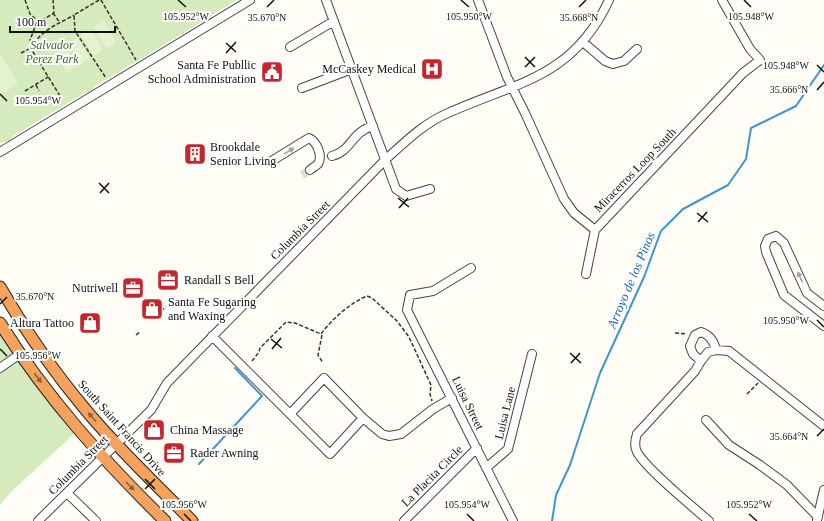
<svg xmlns="http://www.w3.org/2000/svg" width="824" height="521" font-family="'Times New Roman',serif">
  <style>
    .green { fill: #d5ebbd }
    .pitch { fill: #e6f2cf }
    .lines { fill: none; stroke-linecap: round; stroke-linejoin: round }
    .stream { stroke: #3f96cf; stroke-width: 2 }
    .minor-tunnel { stroke: #dbdad3; stroke-width: 8; stroke-dasharray: 8 4; stroke-linecap: butt }
    .minor-casing { stroke: #444; stroke-width: 10 }
    .highway-casing { stroke: #222; stroke-width: 13 }
    .path { stroke: #333; stroke-width: 1.5; stroke-dasharray: 4 2; stroke-linecap: butt }
    .minor { stroke: #fff; stroke-width: 8 }
    .highway { stroke: #f5a25d; stroke-width: 11 }
    .oneway { fill: #a0a0a0 }
    .oneway2 { fill: #8e613b }
    .ticks { fill: none; stroke: #111; stroke-width: 1.5 }
    .labels { text-anchor: middle; dominant-baseline: central; stroke-width: 4; stroke-linejoin: round; paint-order: stroke }
    .park-label { font-size: 12px; font-style: italic; fill: #2f6b1f; stroke: #fff }
    .poi-label { font-size: 12px; fill: #111; stroke: #fff; text-anchor: start }
    .street-label { font-size: 12px; fill: #111; stroke: #fff }
    .water-label { font-size: 13px; font-style: italic; fill: #1768a6; stroke: #fff }
    .ticks-label { font-size: 10px; text-anchor: middle; fill: #111; stroke: #fff; stroke-width: 4; stroke-linejoin: round; paint-order: stroke }
  </style>
  <rect width="100%" height="100%" fill="#fffdf5"/>
  <path class="green" d="M0,0H237L212,15L209,20L200,23L94,87L93,90L83,94L13,136L10,141L0,143Z
    M0,330L75,433L12,491L0,505Z"/>
  <path class="pitch" d="M104,21L116,43L106,49L94,27Z
    M91,29L103,50L93,56L81,35Z
    M78,37L90,58L80,64L68,43Z
    M65,45L77,66L67,72L55,51Z
    M0,53L18,84L0,95Z"/>
  <g class="lines">
    <path class="stream" d="M199,464L262,396L235,368
      M552,521L556,495L570,465L600,373L644,277L661,231L683,209L728,185L746,159L751,128L796,106L824,65"/>
    <path class="minor-tunnel" d="M302,175L310,170"/>
    <g class="minor-casing">
      <path id="minor" d="M326,0L396,189L406,196L430,189
        M478,0L507,77L525,113L564,199L574,213L595,230
        M583,42L605,61L613,64L624,61L637,49
        M290,47L334,21
        M302,88L352,69
        M0,152L250,0
        M332,156C352,151 351,132 373,126
        M270,162L309,138C317,142 323,156 318,164C316,166 312,168 310,170
        M595,230L743,73L760,60L750,49L722,0
        M471,268L433,291L410,295L407,310L513,521
        M586,274L595,230
        M824,306L807,293L784,243L776,236L768,239L765,246L766,252L784,295L824,326
        M212,336L330,454L363,418L382,434L389,436L401,434L433,409L452,398
        M701,361L708,352L716,350
        M0,368L20,354
        M290,414L324,378L363,418
        M706,420L729,445L760,465L787,485L818,517
        M486,468L508,449L532,354
        M67,493L96,521
        M817,520L824,490
        M38,521L151,410L167,383L385,160C404,143 424,123 448,113C517,82 573,78 609,0
        M404,521L477,448
        M709,521C692,506 646,469 637,452C634,446 635,440 637,434L695,371L701,361L693,354L690,346L695,335L701,332C710,335 714,341 716,350L729,351L824,426"/>
    </g>
    <g class="highway-casing">
      <path id="highway" d="M0,287C25,330 53,371 85,409C118,449 156,484 192,521
        M0,323C46,397 103,460 165,521"/>
    </g>
    <path class="path" d="M25,0L30,14L39,22L54,13L53,0
      M99,0L74,15L75,31L106,78
      M101,0L136,60
      M53,13L60,23
      M21,53L33,47L30,40L37,22
      M36,85L39,91
      M25,91L48,77
      M60,96L33,52C32,33 61,23 74,15
      M161,309L162,310L166,307
      M88,331L90,330
      M675,333L687,334
      M136,335L140,332
      M322,335L318,355L323,363
      M252,361L259,352L260,348L286,322L295,323L321,334C332,319 350,303 367,296L372,298L397,321L409,337L431,385L430,394L432,401
      M747,394L758,383"/>
    <use href="#minor" class="minor"/>
    <use href="#highway" class="highway"/>
  </g>
  <defs><path id="oneway-solid" d="M-6-.8H1V-3.2L6.5 0L1 3.2V.8H-6Z"/></defs>
  <g class="oneway">
    <use href="#oneway-solid" transform="translate(289 151) rotate(-32)"/>
    <use href="#oneway-solid" transform="translate(800 277) rotate(-114)"/>
  </g>
  <g class="oneway2">
    <use href="#oneway-solid" transform="translate(38 378) rotate(53)"/>
    <use href="#oneway-solid" transform="translate(92 417) rotate(-131)"/>
    <use href="#oneway-solid" transform="translate(130 486) rotate(45)"/>
  </g>
  <path class="ticks" d="M178,0L186,7M461,0L469,7M744,0L751,7M267,7L274,0M579,7L586,0M226,43L236,52M226,53L236,42M525,57L535,67M817,65L824,72M525,67L535,57M817,90L824,82M0,94L7,101M99,183L109,193M100,193L109,183M398,198L409,207M399,208L408,198M697,213L708,222M698,222L707,212M0,304L7,297M817,320L824,327M271,339L282,348M0,349L7,356M272,349L281,338M570,353L581,363M571,363L580,353M817,436L824,429M145,479L155,489M145,489L155,479M184,514L191,521M467,514L474,521M749,514L757,521"/>
  <defs>
    <g id="hospital-square" transform="scale(1.15)"><rect x="-9" y="-9" width="18" height="18" rx="4" fill="#c4262e" stroke="#fff"/><path d="M-5-5h3v3.5h4V-5h3V5h-3V1.5h-4V5h-3Z" fill="#fff"/></g>
    <g id="civic-square" transform="scale(1.15)"><rect x="-9" y="-9" width="18" height="18" rx="4" fill="#c4262e" stroke="#fff"/><path d="M-.6-6.5H3V-4.5H.6V-3L4-1V1h2V6H-6V1h2V-1L-.6-3ZM-1.2 2.5V6h2.4V2.5Z" fill="#fff"/></g>
    <g id="building-square" transform="scale(1.15)"><rect x="-9" y="-9" width="18" height="18" rx="4" fill="#c4262e" stroke="#fff"/><path d="M-4-6H4V6H1V3H-1V6H-4ZM-2.5-4.3h1.7v1.8h-1.7ZM.8-4.3h1.7v1.8H.8ZM-2.5-1h1.7V.8h-1.7ZM.8-1h1.7V.8H.8Z" fill="#fff"/></g>
    <g id="office-square" transform="scale(1.15)"><rect x="-9" y="-9" width="18" height="18" rx="4" fill="#c4262e" stroke="#fff"/><path d="M-6-3h4V-5.5h4V-3h4V5H-6ZM-1-4.5V-3h2v-1.5ZM-6 0V1H6V0Z" fill="#fff"/></g>
    <g id="shop-square" transform="scale(1.15)"><rect x="-9" y="-9" width="18" height="18" rx="4" fill="#c4262e" stroke="#fff"/><path d="M-5-2.5h2.3a2.7 3.5 0 0 1 5.4 0H5L5.5 6h-11ZM-1.5-2.5h3a1.5 2.3 0 0 0-3 0Z" fill="#fff"/></g>
  </defs>
  <g fill-rule="evenodd">
    <use href="#hospital-square" x="432" y="69"/>
    <use href="#civic-square" x="272" y="72"/>
    <use href="#building-square" x="195" y="154"/>
    <use href="#office-square" x="168" y="280"/>
    <use href="#office-square" x="133" y="288"/>
    <use href="#shop-square" x="152" y="309"/>
    <use href="#shop-square" x="90" y="323"/>
    <use href="#shop-square" x="154" y="430"/>
    <use href="#office-square" x="174" y="453"/>
  </g>
  <g class="labels">
    <g class="park-label">
      <text x="52" y="45">Salvador<tspan x="52" dy="14">Perez Park</tspan></text>
    </g>
    <g class="poi-label">
      <text x="256" y="65" text-anchor="end">Santa Fe Publlic<tspan x="256" dy="14">School Administration</tspan></text>
      <text x="416" y="69" text-anchor="end">McCaskey Medical</text>
      <text x="210" y="147">Brookdale<tspan x="210" dy="14">Senior Living</tspan></text>
      <text x="184" y="280">Randall S Bell</text>
      <text x="118" y="288" text-anchor="end">Nutriwell</text>
      <text x="168" y="302">Santa Fe Sugaring<tspan x="168" dy="14">and Waxing</tspan></text>
      <text x="74" y="323" text-anchor="end">Altura Tattoo</text>
      <text x="170" y="430">China Massage</text>
      <text x="190" y="453">Rader Awning</text>
    </g>
    <g class="street-label">
      <text transform="translate(635 170) rotate(-46)">Miracerros Loop South</text>
      <text transform="translate(300 230) rotate(-45)">Columbia Street</text>
      <text transform="translate(468 403) rotate(64)">Luisa Street</text>
      <text transform="translate(505 413) rotate(-76)">Luisa Lane</text>
      <text transform="translate(122 428) rotate(48)">South Saint Francis Drive</text>
      <text transform="translate(78 465) rotate(-45)">Columbia Street</text>
      <text transform="translate(432 476) rotate(-45)">La Placita Circle</text>
    </g>
    <g class="water-label">
      <text transform="translate(631 280) rotate(-67)">Arroyo de los Pinos</text>
    </g>
  </g>
  <g class="ticks-label">
    <text x="186" y="20">105.952°W</text>
    <text x="469" y="20">105.950°W</text>
    <text x="751" y="20">105.948°W</text>
    <text x="267" y="21">35.670°N</text>
    <text x="579" y="21">35.668°N</text>
    <text x="786" y="69">105.948°W</text>
    <text x="789" y="93">35.666°N</text>
    <text x="38" y="104">105.954°W</text>
    <text x="35" y="300">35.670°N</text>
    <text x="786" y="324">105.950°W</text>
    <text x="38" y="359">105.956°W</text>
    <text x="789" y="440">35.664°N</text>
    <text x="184" y="508">105.956°W</text>
    <text x="467" y="508">105.954°W</text>
    <text x="749" y="508">105.952°W</text>
  </g>
  <path d="M10 26v6h105v-6" fill="none" stroke="#111111" stroke-width="2"/>
  <text x="16" y="26" font-size="12" fill="#111111" stroke="#ffffff" stroke-width="3" paint-order="stroke">100 m</text>
</svg>
